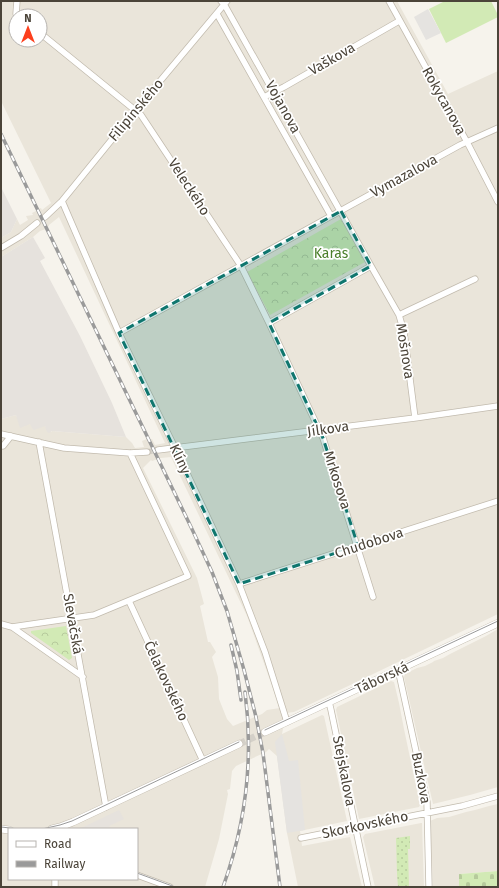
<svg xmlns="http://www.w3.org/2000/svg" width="499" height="888" font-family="'Fira Sans',sans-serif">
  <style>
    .residential { fill: #eae5da; fill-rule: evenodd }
    .industrial { fill: #e6e2dd }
    .grass { fill: url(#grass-dots) }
    .forest { fill: url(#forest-crowns) }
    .cemetery { fill: url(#cemetery-stones) }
    .pitch { fill: #d2eab5 }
    .parking { fill: #e5e3e0 }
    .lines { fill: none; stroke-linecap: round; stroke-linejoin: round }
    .minor-tunnel { stroke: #d4d0c8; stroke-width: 5.5; stroke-dasharray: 5.5 3; stroke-linecap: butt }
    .tertiary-tunnel { stroke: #d4d0c8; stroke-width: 7; stroke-dasharray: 7 3.5; stroke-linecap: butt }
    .minor-casing { stroke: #c2bbae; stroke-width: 7 }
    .tertiary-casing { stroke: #c2bbae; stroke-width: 8 }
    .minor { stroke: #fff; stroke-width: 5.5 }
    .tertiary { stroke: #fff; stroke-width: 7 }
    .tram { stroke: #9a9a9a; stroke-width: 1 }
    .rail-casing { stroke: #9a9a9a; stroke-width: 3.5 }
    .rail { stroke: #fff; stroke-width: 2; stroke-dasharray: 6; stroke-linecap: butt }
    .marked { fill: #0f766e; fill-opacity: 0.2; stroke: #0f766e; stroke-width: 3; stroke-dasharray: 8 5; stroke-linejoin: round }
    .labels { text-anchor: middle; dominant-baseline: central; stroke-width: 3.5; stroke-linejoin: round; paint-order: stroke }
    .street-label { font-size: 14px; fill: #4b4439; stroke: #fff }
    .park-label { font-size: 14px; fill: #4a7f2a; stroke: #fff }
  </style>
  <defs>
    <pattern id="grass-dots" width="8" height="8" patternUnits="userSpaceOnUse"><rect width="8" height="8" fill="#d2eab5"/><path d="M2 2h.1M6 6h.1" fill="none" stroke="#b6ca9c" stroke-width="1.8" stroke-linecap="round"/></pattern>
    <pattern id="forest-crowns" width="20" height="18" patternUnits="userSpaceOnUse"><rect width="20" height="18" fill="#d2eab5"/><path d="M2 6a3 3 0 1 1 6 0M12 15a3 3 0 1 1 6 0" fill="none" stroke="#b6ca9c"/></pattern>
    <pattern id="cemetery-stones" width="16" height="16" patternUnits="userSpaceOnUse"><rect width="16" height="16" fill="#d2eab5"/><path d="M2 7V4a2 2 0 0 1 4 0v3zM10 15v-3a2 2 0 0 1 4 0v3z" fill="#b6ca9c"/></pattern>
  </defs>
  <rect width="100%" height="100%" fill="#f6f3ec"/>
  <path class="residential" d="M1,1H397L448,94L498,71V614L294,712L286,713L282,734L322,715L324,716L347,821L300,831L302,846L350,837L362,887H298L287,833L277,756L269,749L266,752L236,766L232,771L230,789L227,790L228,794L219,839L205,887H1V419L16,415L17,417L30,424L45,426L51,432L52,431L126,437L132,443L135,448L144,447L142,441L147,439L148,441L152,439L155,445L165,443L59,217L49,225V226L45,228L46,229L40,231L33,237L1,257V238L11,232L17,219L20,225L28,220L26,216L33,215L32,213L36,211V210L41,208L42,210L51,203L1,101ZM16,16H40V40H16ZM171,457L247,616L280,708L267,710L262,714L233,726L227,719L219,699L218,677L212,657L216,652L210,642H208L200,606L204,604L197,578L143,468L151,460L152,461L161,458ZM9,829H137V879H9Z
    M498,629V787L470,795L433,804L404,677L405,674L417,668L425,666L433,662L434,661L443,658L450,654L486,636Z
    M391,681L394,682L399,703L404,729L420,805L419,807L359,819L336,710L337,707Z
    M498,804V871L459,874V887H433L430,821L437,818L449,817L466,812L475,810L489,806Z
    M421,823H422L424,887H375L363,837L365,834Z"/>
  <path class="industrial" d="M1,187L17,219L11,232L1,238Z
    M33,237L45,258L40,261L80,336L112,403L126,437L52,431L49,433L47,432L45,426L34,430L32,428L30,424L20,428L16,415L1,419V257Z
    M119,810L124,819L109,826L111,829H79Z"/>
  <path class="grass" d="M410,836V849H408L409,887H398L397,874L396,838Z"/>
  <path class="forest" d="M341,219L365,262L270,315L247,272Z
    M66,626L72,658L69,660L31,633V631Z"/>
  <path class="cemetery" d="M498,871V887H459V874Z"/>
  <path class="pitch" d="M445,1H491L498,15V17L446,43L429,9Z"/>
  <path class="parking" d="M428,9L441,33L426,40L414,17Z
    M282,734L289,761L298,760L305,830L287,833L275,742Z"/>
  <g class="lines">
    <path class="minor-tunnel" d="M147,452L158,450"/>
    <path class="tertiary-tunnel" d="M239,744L265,732"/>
    <g class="minor-casing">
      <path id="minor" d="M17,1L16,14L19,16
        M221,1L224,4L371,266L269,323
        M389,1L467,142L498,202
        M217,14L331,216
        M40,33L141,115L241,266L269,323L323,438L373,597
        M264,97L284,87L399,21
        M62,201L119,333L175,448L239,584L265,652L287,722
        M45,217L62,201L135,111L227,1
        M1,248L21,236L37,223
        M371,266L399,315L404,332L415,418
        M399,315L475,279
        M119,333L460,145L498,128
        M1,434L64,448L130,453L147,452
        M39,442L106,807
        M1,446H3L11,436
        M158,450L415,418L498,406
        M239,584L498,501
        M129,601L203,761
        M1,624L12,627L83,677
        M12,627L94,615L188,576L130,453
        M398,671L400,678L427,802L429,887
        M329,702L331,710L368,887
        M301,838L462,806L498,796
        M137,875L170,887
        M55,879V887"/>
    </g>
    <g class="tertiary-casing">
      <path id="tertiary" d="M265,732L498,623
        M1,829L9,830
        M52,829L60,827L73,822L239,744"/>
    </g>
    <use href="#minor" class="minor"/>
    <use href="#tertiary" class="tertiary"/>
    <path class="tram" d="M265,730L498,621
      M1,827L19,829
      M42,829L60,825L72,821L239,742
      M137,873L175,887"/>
    <g class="rail-casing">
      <path id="rail" d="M1,134L191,527L212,572L227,611L244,670L256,717L263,753L280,887
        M231,645L237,671L241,700
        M223,887C246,823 254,760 245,692"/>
    </g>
    <use href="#rail" class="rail"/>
  </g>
  <path class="marked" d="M341,211L371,266L269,323L323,438L358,546L239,584L119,333Z"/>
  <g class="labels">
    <g class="street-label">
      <text transform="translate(332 59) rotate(-30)">Vaškova</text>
      <text transform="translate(444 101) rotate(61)">Rokycanova</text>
      <text transform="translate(283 107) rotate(61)">Vojanova</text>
      <text transform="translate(136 110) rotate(-50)">Filipínského</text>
      <text transform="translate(404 176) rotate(-29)">Vymazalova</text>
      <text transform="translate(189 187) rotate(57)">Veleckého</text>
      <text transform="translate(405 351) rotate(81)">Mošnova</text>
      <text transform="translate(328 429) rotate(-8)">Jílkova</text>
      <text transform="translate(180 459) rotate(65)">Klíny</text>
      <text transform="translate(337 480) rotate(72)">Mrkosova</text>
      <text transform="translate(369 543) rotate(-18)">Chudobova</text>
      <text transform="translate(73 624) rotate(80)">Slevačská</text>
      <text transform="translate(382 678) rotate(-25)">Táborská</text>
      <text transform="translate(166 681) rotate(65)">Čelakovského</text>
      <text transform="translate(344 771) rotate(79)">Stejskalova</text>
      <text transform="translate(421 778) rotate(79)">Buzkova</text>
      <text transform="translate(365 825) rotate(-12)">Skorkovského</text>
    </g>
    <g class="park-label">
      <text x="331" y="253">Karas</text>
    </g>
  </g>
  <rect width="499" height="888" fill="none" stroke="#4b4439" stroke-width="4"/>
  <rect x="8" y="828" width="130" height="52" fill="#ffffff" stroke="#b7b4b0"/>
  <rect x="16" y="841" width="20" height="6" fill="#ffffff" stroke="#b7b4b0"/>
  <text x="44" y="848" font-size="12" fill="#4b4439">Road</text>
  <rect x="16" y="861" width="20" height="6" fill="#9a9a9a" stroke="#b7b4b0"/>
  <text x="44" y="868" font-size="12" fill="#4b4439">Railway</text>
  <g transform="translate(28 28)"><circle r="19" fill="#ffffff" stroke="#b7b4b0"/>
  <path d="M0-3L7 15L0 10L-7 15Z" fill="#fc3f1d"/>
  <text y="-6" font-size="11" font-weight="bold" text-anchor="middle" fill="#4b4439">N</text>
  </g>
</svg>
